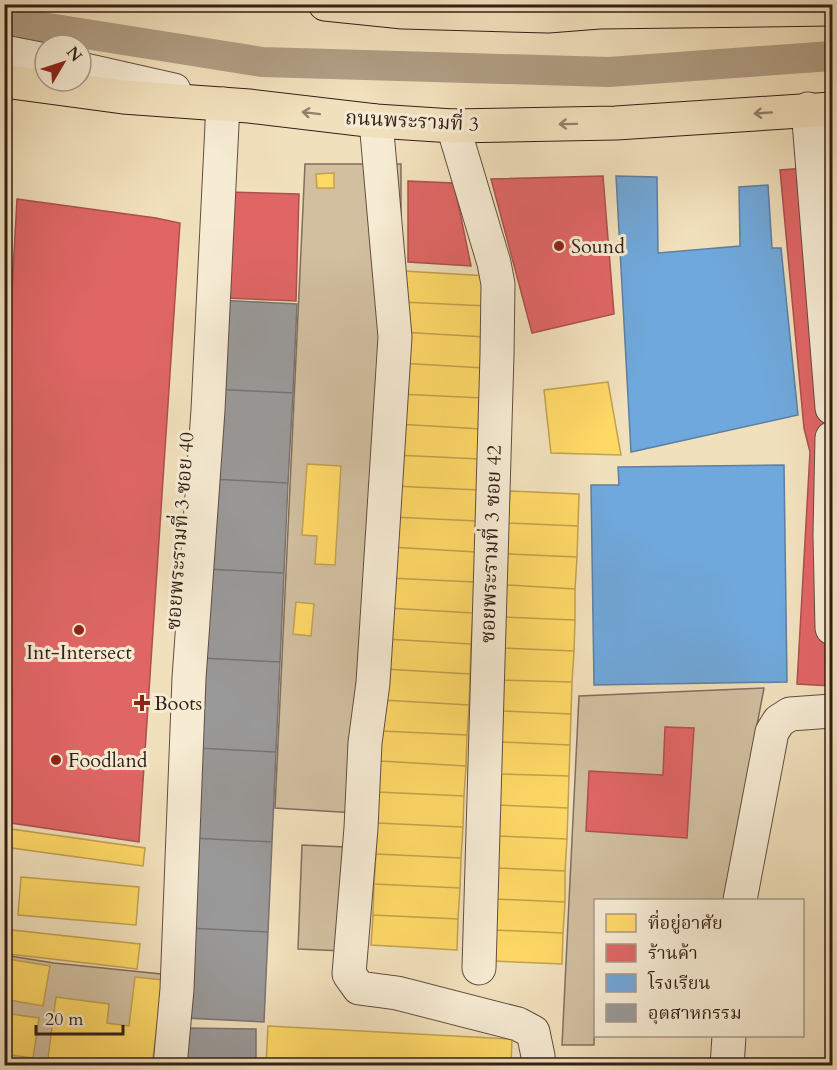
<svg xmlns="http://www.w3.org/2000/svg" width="837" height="1070" font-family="Cardo,'Noto Serif Thai',serif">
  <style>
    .green { fill: #d1bfa0; stroke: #826e5c; stroke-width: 1.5 }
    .water { fill: #b09e84; stroke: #7e6b58; stroke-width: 1.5 }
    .homes { fill: #ffd966; stroke: #c2a14e; stroke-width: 1.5 }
    .shops { fill: #e06666; stroke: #ac504e; stroke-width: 1.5 }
    .schools { fill: #6fa8dc; stroke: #5d7fa1; stroke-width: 1.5 }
    .industry { fill: #999; stroke: #7a7472; stroke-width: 1.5 }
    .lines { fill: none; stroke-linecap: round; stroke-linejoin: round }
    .canal { stroke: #b09e84; stroke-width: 30 }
    .minor-casing { stroke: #624e40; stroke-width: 35 }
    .major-casing { stroke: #321e17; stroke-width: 35 }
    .minor { stroke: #f6ebd3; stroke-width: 33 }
    .major { stroke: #f1e0bc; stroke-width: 33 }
    .oneway { stroke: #927f6a }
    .poi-dot { fill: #8f2418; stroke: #f6ebd3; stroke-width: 2 }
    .labels { text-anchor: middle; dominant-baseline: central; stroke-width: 6; stroke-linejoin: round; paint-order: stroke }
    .street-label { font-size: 20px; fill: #321e17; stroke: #f6ebd3 }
    .poi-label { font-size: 20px; fill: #321e17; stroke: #f6ebd3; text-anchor: start }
  </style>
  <rect width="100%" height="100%" fill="#f1e0bc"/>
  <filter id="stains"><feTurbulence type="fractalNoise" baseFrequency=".00333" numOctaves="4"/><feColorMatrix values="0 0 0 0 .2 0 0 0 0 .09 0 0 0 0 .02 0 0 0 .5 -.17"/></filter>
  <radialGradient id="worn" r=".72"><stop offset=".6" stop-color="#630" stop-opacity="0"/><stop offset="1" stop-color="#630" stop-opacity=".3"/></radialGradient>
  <path class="green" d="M305,164H401V336L372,814L275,808Z
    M764,688L724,900H596L594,1045H562L579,696Z
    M302,845L346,847L343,951L298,949Z
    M4,955L54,963L171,975L165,1023L65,1065H5Z"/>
  <path class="water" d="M5,135L10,136L6,175L4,174Z"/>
  <path class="homes" d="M334,173V188H317L316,174Z
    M403,271L489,276L487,306L402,302Z
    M402,302L487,306L486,337L400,332Z
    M400,332L486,337L484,368L399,363Z
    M399,363L484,368L483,398L398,394Z
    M608,382L621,455L551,453L544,390Z
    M398,394L483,398L482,429L396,424Z
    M396,424L482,429L480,459L395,455Z
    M395,455L480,459L479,490L393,486Z
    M307,464L341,466L335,565L315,564L317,536L302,535Z
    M393,486L479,490L477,521L392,517Z
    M510,491L579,494L578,526L508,523Z
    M392,517L477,521L476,552L390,547Z
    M508,523L578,526L577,557L507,554Z
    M390,547L476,552L474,582L389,578Z
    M507,554L577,557L575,589L506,585Z
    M389,578L474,582L473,613L387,608Z
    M506,585L575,589V620L505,617Z
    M296,602L314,604L311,636L293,634Z
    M387,608L473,613L471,644L386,639Z
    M505,617L575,620L574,651L504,648Z
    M386,639L471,644L470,674L384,669Z
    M504,648L574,651L572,682L503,680Z
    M384,669L470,674L469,705L383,700Z
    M503,680L572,682L571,714L502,711Z
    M383,700L469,705L467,735L382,731Z
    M502,711L571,714L570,745L501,742Z
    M382,731L467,735L466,766L380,761Z
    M501,742L570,745L569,776L499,774Z
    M380,761L466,766L464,796L378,792Z
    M499,774L569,776L568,808L498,805Z
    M378,792L464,796L463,827L377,823Z
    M498,805L568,808L567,839L497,836Z
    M377,823L463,827L461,858L376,854Z
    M4,828L145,848L143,866L4,847Z
    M497,836L567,839L565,871L496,868Z
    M376,854L461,858L460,888L374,884Z
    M496,868L565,871V902L495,899Z
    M21,877L139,887L136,925L18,915Z
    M374,884L460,888L458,919L373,915Z
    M495,899L565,902L563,933L494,930Z
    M373,915L458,919L457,950L371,945Z
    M12,930L140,944L137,969L9,954Z
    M494,930L563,933L562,964L493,961Z
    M8,959L50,966L43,1006L4,999V978Z
    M135,977L163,980L152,1066H47L56,997L109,1004L107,1023L129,1026Z
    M4,1013L39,1018L33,1058L4,1054Z
    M268,1026L512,1039L511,1066H266Z"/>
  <path class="shops" d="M832,166V686L797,684L810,452L804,428L780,170Z
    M603,176L614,314L532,333L491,179Z
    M408,181L454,183L471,266L408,262Z
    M228,192L299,194L296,301L225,298Z
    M17,199L156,218L180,223L139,842L4,822V437Z
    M665,727L694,728L687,838L586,831L589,771L663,775Z"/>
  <path class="schools" d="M616,176L657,177L658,253L740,246L739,187L768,185L772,248H781L798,415L631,452Z
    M784,465L787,682L594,685L591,485H619L618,467Z"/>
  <path class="industry" d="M218,300L297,304L293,393L214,389Z
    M214,389L293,393L288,483L210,479Z
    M210,479L288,483L284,573L206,569Z
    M206,569L284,573L280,662L201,658Z
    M201,658L280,662L276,752L197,748Z
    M197,748L276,752L272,842L193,838Z
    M193,838L272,842L268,932L189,928Z
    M189,928L268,932L264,1022L185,1018Z
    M184,1028L256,1029V1066H184Z"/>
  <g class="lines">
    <path class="canal" d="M4,21L262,62L609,72L832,56"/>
    <g class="minor-casing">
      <path id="minor" d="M4,52L45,60
        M81,69L174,90
        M808,109L832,408
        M376,121L395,337L373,683L365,743L361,828L349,974L359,988L397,993L518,1024L533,1032L538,1056V1066
        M453,126L494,263L498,284L497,355L479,968
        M832,438L830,535L832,628
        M740,900L772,732L779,721L790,714L832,711
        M170,1066L177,989L189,678L208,410L223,104
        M727,1066L729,1036"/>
    </g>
    <g class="major-casing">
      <path id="major" d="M325,4L403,12L548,16L599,12L832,9
        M4,81L123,97L249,106L376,121L453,126L616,123L832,109"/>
    </g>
    <use href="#minor" class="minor"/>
    <use href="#major" class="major"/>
  </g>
  <defs><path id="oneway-shaft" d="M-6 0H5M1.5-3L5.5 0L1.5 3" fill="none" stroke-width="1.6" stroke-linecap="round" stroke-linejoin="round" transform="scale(1.5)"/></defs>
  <g class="oneway">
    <use href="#oneway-shaft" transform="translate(311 113) rotate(-173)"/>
    <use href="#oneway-shaft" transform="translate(763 113) rotate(176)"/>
    <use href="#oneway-shaft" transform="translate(568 124) rotate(179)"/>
  </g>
  <g class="poi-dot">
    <circle cx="559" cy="246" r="6"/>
    <circle cx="79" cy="630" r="6"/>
    <path d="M139 694h6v6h6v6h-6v6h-6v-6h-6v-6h6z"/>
    <circle cx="56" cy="760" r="6"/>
  </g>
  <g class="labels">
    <g class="street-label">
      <text transform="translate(412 121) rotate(3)">ถนนพระรามที่ 3</text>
      <text transform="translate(180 531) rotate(-86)">ซอยพระรามที่ 3 ซอย 40</text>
      <text transform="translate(491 544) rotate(-88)">ซอยพระรามที่ 3 ซอย 42</text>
    </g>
    <g class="poi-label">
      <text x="571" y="246">Sound</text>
      <text x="79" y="652" text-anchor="middle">Int-Intersect</text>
      <text x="154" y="703">Boots</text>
      <text x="68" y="760">Foodland</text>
    </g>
  </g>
  <rect width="837" height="1070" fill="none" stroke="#f1e0bc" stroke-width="24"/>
  <rect x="6" y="6" width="825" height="1058" fill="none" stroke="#321e17" stroke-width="3"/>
  <rect x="12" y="12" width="813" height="1046" fill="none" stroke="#321e17" stroke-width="1.5"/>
  <rect x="594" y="899" width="210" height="138" fill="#f6ebd3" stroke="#a89988" stroke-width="1.5"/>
  <rect x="606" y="914" width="30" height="18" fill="#ffd966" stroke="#a89988" stroke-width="1.5"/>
  <text x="648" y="929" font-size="18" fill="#321e17">ที่อยู่อาศัย</text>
  <rect x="606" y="944" width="30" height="18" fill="#e06666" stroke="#a89988" stroke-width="1.5"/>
  <text x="648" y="959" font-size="18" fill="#321e17">ร้านค้า</text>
  <rect x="606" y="974" width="30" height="18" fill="#6fa8dc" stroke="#a89988" stroke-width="1.5"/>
  <text x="648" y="989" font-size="18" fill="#321e17">โรงเรียน</text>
  <rect x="606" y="1004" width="30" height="18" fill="#999999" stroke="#a89988" stroke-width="1.5"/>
  <text x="648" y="1019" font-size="18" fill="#321e17">อุตสาหกรรม</text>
  <g transform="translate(63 63) rotate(51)"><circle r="28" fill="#f6ebd3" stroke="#a89988" stroke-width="1.5"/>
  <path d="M0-4.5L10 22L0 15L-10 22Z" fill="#8f2418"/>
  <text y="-9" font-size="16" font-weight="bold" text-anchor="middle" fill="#321e17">N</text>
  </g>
  <path d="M36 1025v9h87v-9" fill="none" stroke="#321e17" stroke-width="3"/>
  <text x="45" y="1025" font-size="18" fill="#321e17" stroke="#f6ebd3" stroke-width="4.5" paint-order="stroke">20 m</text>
  <rect width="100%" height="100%" filter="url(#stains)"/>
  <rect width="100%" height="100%" fill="url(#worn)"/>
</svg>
